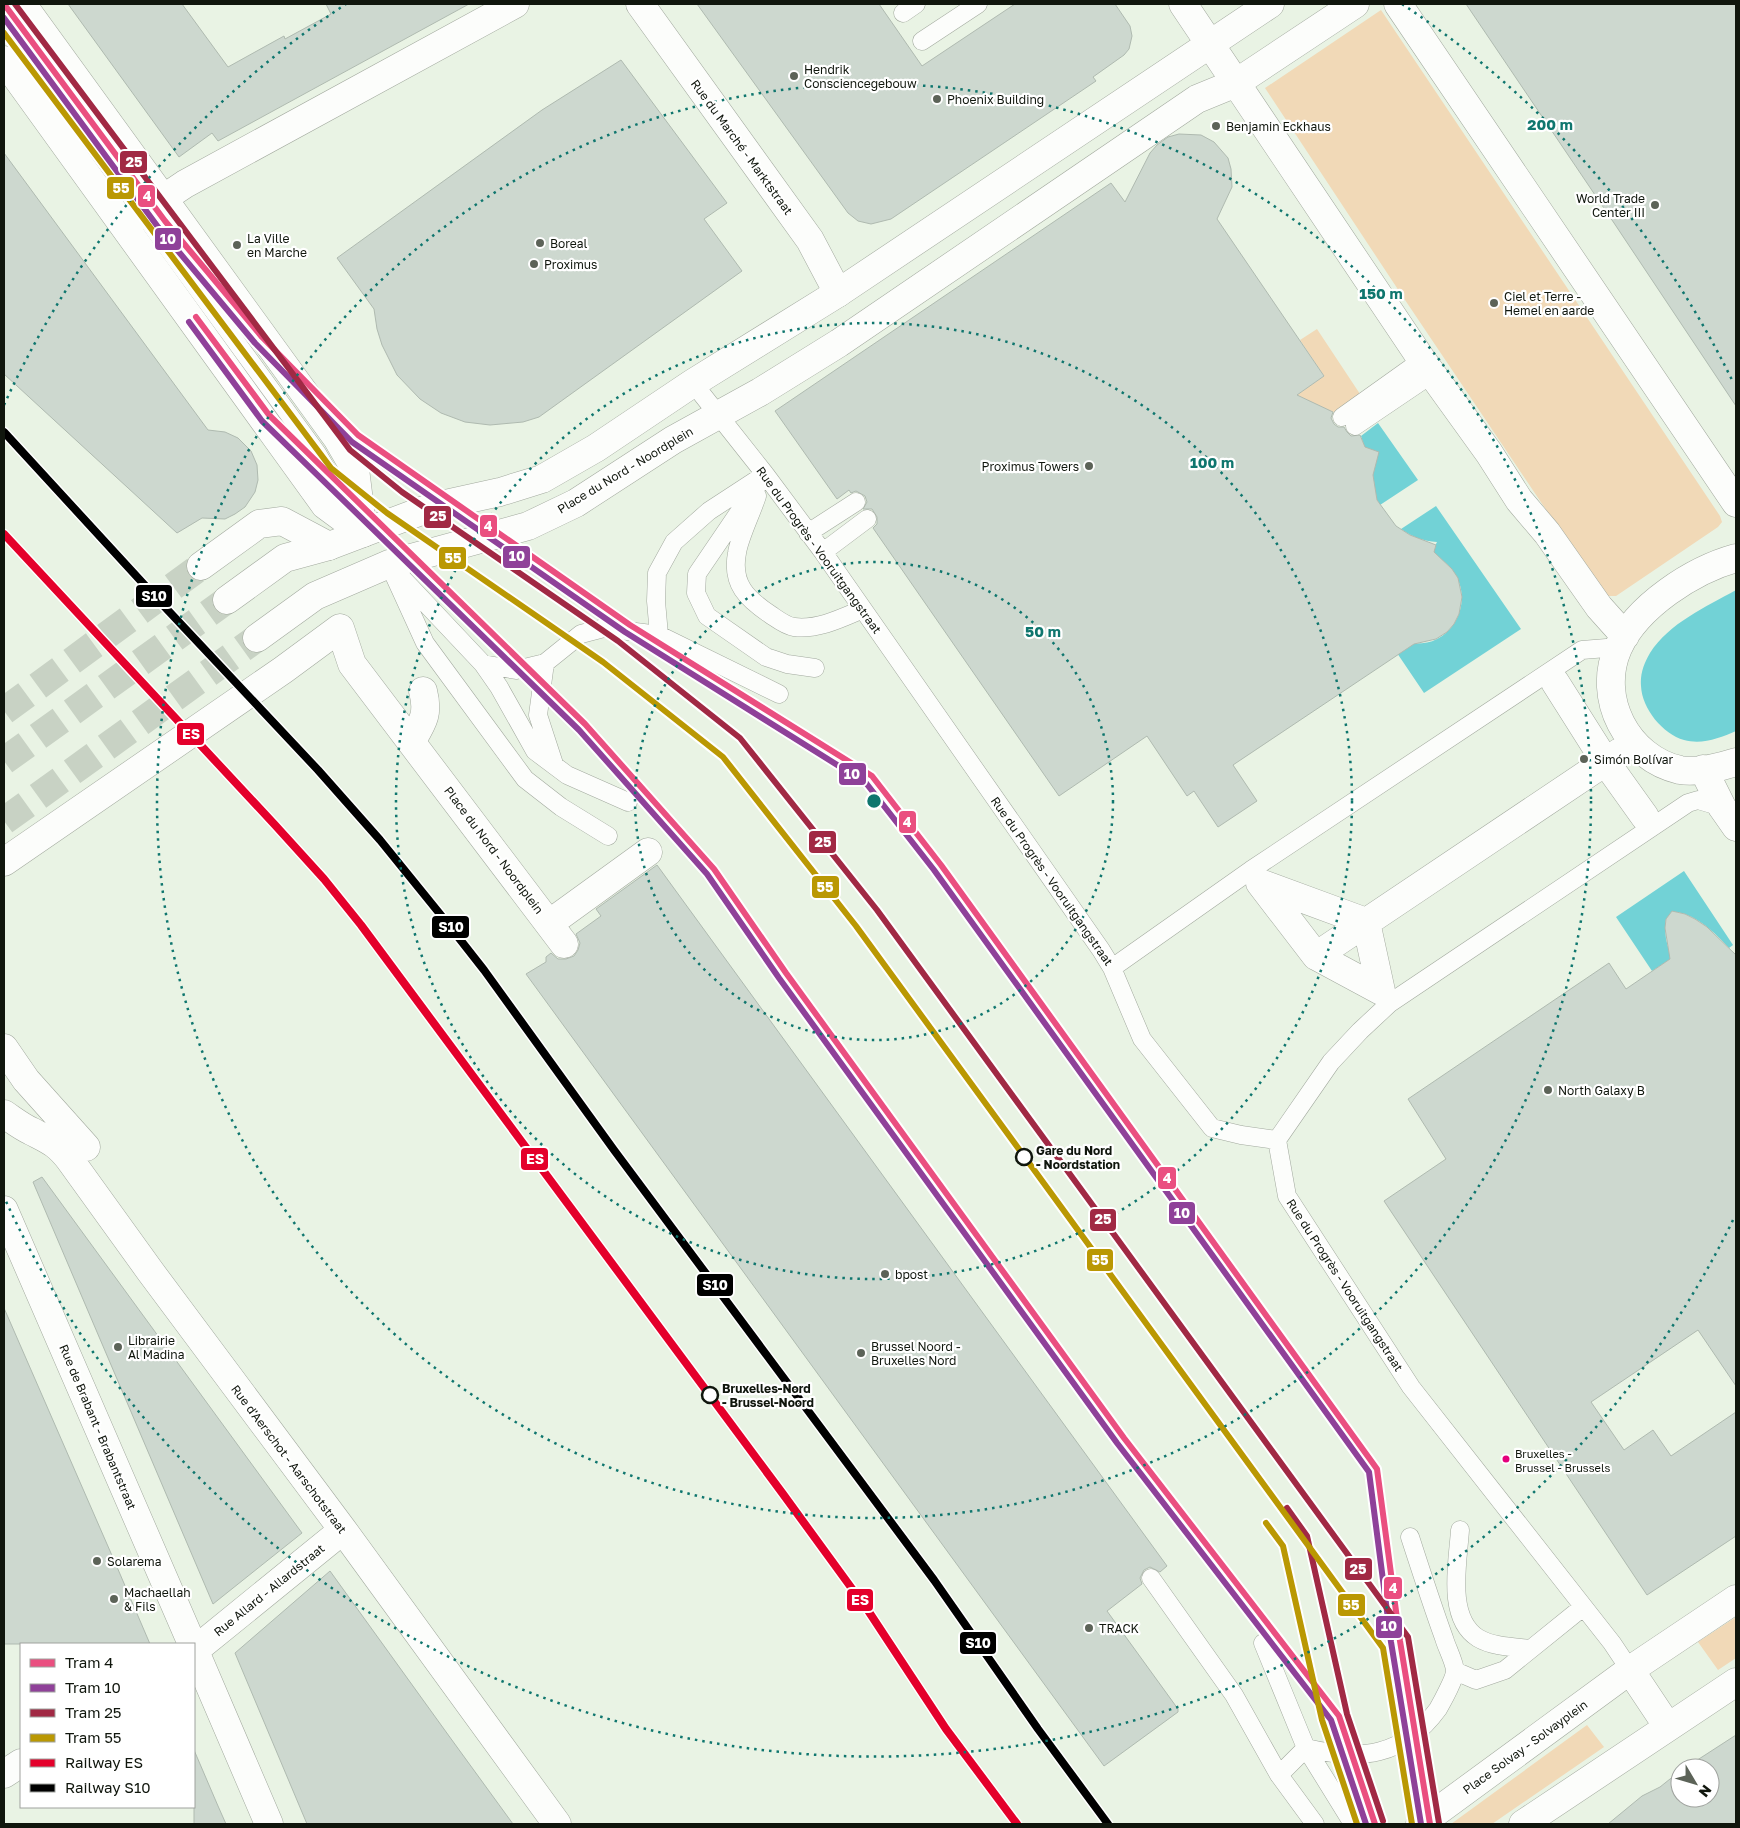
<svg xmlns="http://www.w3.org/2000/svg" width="1740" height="1828" font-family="'Golos Text',sans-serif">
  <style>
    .green { fill: #f1d9b7 }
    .water { fill: #72d2d6 }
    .building { fill: #cdd8cf; stroke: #afbab0 }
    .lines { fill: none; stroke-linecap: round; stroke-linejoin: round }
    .street-tunnel { stroke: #c8d2c4; stroke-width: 28; stroke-dasharray: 28 14; stroke-linecap: butt }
    .secondary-tunnel { stroke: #c8d2c4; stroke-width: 28; stroke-dasharray: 28 14; stroke-linecap: butt }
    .lane-casing { stroke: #a2a99e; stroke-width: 19 }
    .street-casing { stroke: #a2a99e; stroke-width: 29 }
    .secondary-casing { stroke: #a2a99e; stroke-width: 29 }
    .lane { stroke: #fcfdfb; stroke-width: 18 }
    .street { stroke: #fcfdfb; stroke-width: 28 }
    .secondary { stroke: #fcfdfb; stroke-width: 28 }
    .rail-1-casing { stroke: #fff; stroke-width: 11 }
    .rail-2-casing { stroke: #fff; stroke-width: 11 }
    .rail-1 { stroke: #e4002b; stroke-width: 8 }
    .rail-2 { stroke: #000; stroke-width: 8 }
    .tram-1-casing { stroke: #fff; stroke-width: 10 }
    .tram-2-casing { stroke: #fff; stroke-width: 10 }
    .tram-3-casing { stroke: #fff; stroke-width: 10 }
    .tram-4-casing { stroke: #fff; stroke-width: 10 }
    .tram-1 { stroke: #ea4f80; stroke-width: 6 }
    .tram-2 { stroke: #8f4199; stroke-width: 6 }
    .tram-3 { stroke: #a12944; stroke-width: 6 }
    .tram-4 { stroke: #ba9803; stroke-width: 6 }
    .ring { fill: none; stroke: #0f766e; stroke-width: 2.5; stroke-dasharray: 2.5 5 }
    .poi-dot { fill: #5c6358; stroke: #fff; stroke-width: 2 }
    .stop-dot { fill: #fff; stroke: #10160d; stroke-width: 2.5 }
    .bus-dot { fill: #e5007d; stroke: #fff; stroke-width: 2 }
    .labels { text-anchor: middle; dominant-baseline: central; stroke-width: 4.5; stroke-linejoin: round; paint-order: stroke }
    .bus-label { font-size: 11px; fill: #10160d; stroke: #fff; text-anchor: start }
    .poi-label { font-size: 12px; fill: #10160d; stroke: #fff; text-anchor: start }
    .street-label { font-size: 12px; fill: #10160d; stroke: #fff }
    .stop-label { font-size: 12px; font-weight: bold; fill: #10160d; stroke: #fff; text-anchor: start }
    .centre { fill: #0f766e; stroke: #fff; stroke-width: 2.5 }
    .ring-label { font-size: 15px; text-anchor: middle; font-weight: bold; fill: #0f766e; stroke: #fff; stroke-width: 4.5; stroke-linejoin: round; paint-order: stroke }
    .line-badge { stroke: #fff; stroke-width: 2 }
    .badge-label { font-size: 14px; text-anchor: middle; font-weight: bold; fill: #fff }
  </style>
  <rect width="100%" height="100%" fill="#e9f3e4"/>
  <path class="green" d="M1381,10L1720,516L1722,522L1718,527L1616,596H1606L1602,593L1399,291L1265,88Z
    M1317,329L1360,394L1334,412L1325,411L1254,425L1324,376L1300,340Z
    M1736,1617V1658L1718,1670L1698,1642Z
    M1587,1725L1604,1747L1492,1824H1451Z"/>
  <path class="water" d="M1378,423L1418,480L1380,505L1377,500L1369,462L1361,436Z
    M1436,506L1521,629L1424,693L1397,653L1407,643C1417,644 1428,644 1437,639C1462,626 1470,592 1452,570C1447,562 1439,559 1431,554L1437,542C1423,541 1412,537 1401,529Z
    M1736,590V731C1720,738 1702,745 1684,740C1663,734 1642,709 1641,686C1640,674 1644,663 1650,653C1669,623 1706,607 1736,590Z
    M1684,871L1733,945L1729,948C1714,932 1698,916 1677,912L1666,919L1665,928L1666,939L1671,959L1652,971L1616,917Z"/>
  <path class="building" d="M68,4H182L228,67L284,36L285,39L331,14L326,4H469L218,141L212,133L179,157Z
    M697,4H879L922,66L1015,4H1115L1130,26L1132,36L1129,49L1124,55L1093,77L1096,81L891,219L871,224L858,221L848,213Z
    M1466,4H1736V406L1614,223Z
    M621,60L727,203L704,219L742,271L539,417L523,422L490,425L465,422L441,413L420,399L397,375L382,345L377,329L374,309L337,258L542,110Z
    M1179,134L1201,135L1214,142L1228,158L1231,169L1232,187L1217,219L1324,376L1297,395L1333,412L1331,418L1334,424L1338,427H1344L1347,432L1351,436L1360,435L1365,447L1379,452L1373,475L1377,500L1396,526L1410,535L1436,545L1434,552L1452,569L1458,578L1462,597L1459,614L1454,624L1447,632L1436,639L1414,644L1233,765L1257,801L1218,827L1194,791L1187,796L1147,736L1059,796L873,528L877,524V517L872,509H863L867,502L865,496L856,491L851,493L849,490L837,499L775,411L1111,183L1125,202L1150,153L1157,145L1168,137Z
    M4,153L208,430L225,432L238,438L251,451L257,465L258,480L255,492L245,507L235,514L225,519L202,518L177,533L4,374Z
    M657,865L1167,1566L1160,1572L1150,1567L1144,1570L1140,1578L1142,1584L1107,1611L1178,1709V1712L1104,1766L526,974L546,962V957L551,953L558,959H566L574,956L578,950L580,943L576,934L601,916L596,909Z
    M1672,911L1685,914L1695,919L1707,927L1736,955V1386L1698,1330L1591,1402L1624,1450L1653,1430L1671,1456L1736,1412V1536L1647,1595L1384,1201L1446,1159L1408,1099L1609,963L1626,989L1670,959L1665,928L1666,919Z
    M42,1177L302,1533L213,1604L33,1182Z
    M4,1308L117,1567L150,1644H4Z
    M330,1571L449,1736L513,1824H307L235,1653Z
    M1736,1735V1824H1608L1642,1796L1660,1787L1680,1771V1798H1710V1768H1685Z
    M194,1750L218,1806L226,1824H194Z"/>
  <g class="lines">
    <path class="street-tunnel" d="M4,711L201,566"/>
    <path class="secondary-tunnel" d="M4,761L227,600
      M4,821L257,638"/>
    <g class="lane-casing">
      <path id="lane" d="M903,13L916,4
        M4,18L164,243L317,453L356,521
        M922,41L978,4
        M693,383L765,474L823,552L1101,950L1112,968L1142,1039L1212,1128L1241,1135L1277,1140
        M1342,417L1422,360
        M1355,426L1432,374
        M765,474L697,574L696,593L707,616L766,657L787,664L815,668
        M757,496C752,512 739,538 737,553C731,584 747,599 771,615C777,619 786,626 794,627C818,630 842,618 863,609
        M808,533L856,502
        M823,552L867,519
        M389,564L425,643L525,779L561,807L608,836
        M400,576L483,664L499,687L535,751L567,775L628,802
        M659,635L656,601L657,573L674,542L709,511L758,479
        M545,663L538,715L554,764
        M483,664L516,670L545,663L581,634L604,628L659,635L779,694
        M1112,968L1251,870L1582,650L1619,647
        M1277,1140L1287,1196L1411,1387L1612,1643L1630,1670
        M1277,1140L1331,1062L1360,1031L1390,1003L1688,803L1698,800L1722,807
        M1460,1530C1458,1562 1446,1618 1478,1638C1493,1647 1514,1647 1531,1649
        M1151,1578L1234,1695L1279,1775L1315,1824
        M1263,1643L1306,1748L1353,1824
        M1455,1671L1476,1680L1505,1670L1583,1607
        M1306,1748C1360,1761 1403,1757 1438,1709C1442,1702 1455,1678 1455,1671C1455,1663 1446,1646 1444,1638C1432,1605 1421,1571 1410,1537
        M1279,1775L1306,1748"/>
    </g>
    <g class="street-casing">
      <path id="street" d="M22,4L337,438L355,469L363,533
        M640,4L810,240L838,293
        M4,60L325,505L363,533
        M124,225L185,184L515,4
        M201,566L259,524L282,521L329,546
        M1555,682L1605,761L1645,817
        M411,742C423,722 429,714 423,691
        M4,862L283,670L340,628L352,664L564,944
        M1260,883L1366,922L1381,991
        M1260,883L1316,956L1381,991
        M550,923L648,852
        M1316,956L1620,752
        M4,1048L26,1080L86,1147
        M4,1114C13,1120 22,1127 31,1131C50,1141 57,1143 70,1160L150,1271L343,1530L557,1824
        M4,1210L192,1644
        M194,1649L269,1824
        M194,1651L343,1530
        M4,1774L21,1763"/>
    </g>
    <g class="secondary-casing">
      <path id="secondary" d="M1183,4L1422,360L1489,453L1519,500L1547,533L1599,607L1625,636
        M1398,4L1736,503
        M1736,558C1693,570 1637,606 1618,648C1596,698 1627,758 1680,770C1697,773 1720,767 1736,762
        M227,600L285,558L329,546L432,507L500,492L542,479L596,448L693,383L838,293L1270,4
        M257,638L315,596L389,564L528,526L576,503L673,440L760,392L839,343L1197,99L1236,83L1355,4
        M1703,769L1722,807L1736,827
        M1630,1670L1668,1727
        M1420,1824L1630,1670L1736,1599
        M1523,1824L1736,1682"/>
    </g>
    <use href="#lane" class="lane"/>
    <use href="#street" class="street"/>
    <use href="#secondary" class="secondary"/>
    <g class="rail-1-casing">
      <path id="rail-1" d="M4,534L275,825L324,879L361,925L783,1494L869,1612L946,1729L1017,1824"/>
    </g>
    <g class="rail-2-casing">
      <path id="rail-2" d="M4,432L162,604L318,770L380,840L440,914L484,970L614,1150L934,1580L1038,1729L1108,1824"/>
    </g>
    <use href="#rail-1" class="rail-1"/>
    <use href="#rail-2" class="rail-2"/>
    <g class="tram-1-casing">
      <path id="tram-1" d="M4,4L165,221L262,337L358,435L630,625L872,776L941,865L1377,1469L1400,1641L1430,1824
        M196,317L269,415L585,724L714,869L786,973L1124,1438L1339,1716L1375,1824"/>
    </g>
    <g class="tram-2-casing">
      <path id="tram-2" d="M4,18L158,227L255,343L352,442L625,632L866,783L934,870L1369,1472L1391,1642L1421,1824
        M189,322L262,421L579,730L707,874L779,978L1117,1443L1331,1720L1366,1824"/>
    </g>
    <g class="tram-3-casing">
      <path id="tram-3" d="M15,4L350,450L402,492L618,641L740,738L877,910L1408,1637L1439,1823
        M1287,1508L1307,1536L1347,1714L1383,1821"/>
    </g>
    <g class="tram-4-casing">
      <path id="tram-4" d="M4,33L331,468L387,513L603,662L723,757L856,926L1383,1648L1412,1824
        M1266,1523L1283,1546L1322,1720L1357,1824"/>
    </g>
    <use href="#tram-1" class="tram-1"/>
    <use href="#tram-2" class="tram-2"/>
    <use href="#tram-3" class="tram-3"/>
    <use href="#tram-4" class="tram-4"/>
  </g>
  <g class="ring">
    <circle cx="874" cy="801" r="239"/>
    <circle cx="874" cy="801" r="478"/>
    <circle cx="874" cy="801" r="717"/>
    <path d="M1733 1220A956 956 0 0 1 4 1197M4 405A956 956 0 0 1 346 4M1402 4A956 956 0 0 1 1733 382"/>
  </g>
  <g class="poi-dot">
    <circle cx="794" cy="76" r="5"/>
    <circle cx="937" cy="99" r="5"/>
    <circle cx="1216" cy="126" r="5"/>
    <circle cx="1655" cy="205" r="5"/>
    <circle cx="540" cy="243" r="5"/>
    <circle cx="237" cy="245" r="5"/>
    <circle cx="534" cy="264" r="5"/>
    <circle cx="1494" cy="303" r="5"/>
    <circle cx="1089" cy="466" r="5"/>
    <circle cx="1584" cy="759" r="5"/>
    <circle cx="1548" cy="1090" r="5"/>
    <circle cx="885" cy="1274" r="5"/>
    <circle cx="118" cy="1347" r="5"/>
    <circle cx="861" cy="1353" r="5"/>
    <circle cx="97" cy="1561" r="5"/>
    <circle cx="114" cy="1599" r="5"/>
    <circle cx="1089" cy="1628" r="5"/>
  </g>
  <g class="stop-dot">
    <circle cx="1024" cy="1157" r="8"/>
    <circle cx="710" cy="1395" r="8"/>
  </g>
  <circle class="bus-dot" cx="1506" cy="1459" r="4.5"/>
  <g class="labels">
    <g class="bus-label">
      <text x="1515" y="1453">Bruxelles -<tspan x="1515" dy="14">Brussel - Brussels</tspan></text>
    </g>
    <g class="poi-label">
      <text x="804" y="69">Hendrik<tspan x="804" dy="14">Consciencegebouw</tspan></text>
      <text x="947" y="99">Phoenix Building</text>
      <text x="1226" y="126">Benjamin Eckhaus</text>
      <text x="1645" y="198" text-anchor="end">World Trade<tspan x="1645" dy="14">Center III</tspan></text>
      <text x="247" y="238">La Ville<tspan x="247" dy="14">en Marche</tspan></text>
      <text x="550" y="243">Boreal</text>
      <text x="544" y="264">Proximus</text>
      <text x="1504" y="296">Ciel et Terre -<tspan x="1504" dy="14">Hemel en aarde</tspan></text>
      <text x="1079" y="466" text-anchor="end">Proximus Towers</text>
      <text x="1594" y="759">Simón Bolívar</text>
      <text x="1558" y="1090">North Galaxy B</text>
      <text x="895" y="1274">bpost</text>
      <text x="128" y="1340">Librairie<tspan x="128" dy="14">Al Madina</tspan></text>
      <text x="871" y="1346">Brussel Noord -<tspan x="871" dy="14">Bruxelles Nord</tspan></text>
      <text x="107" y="1561">Solarema</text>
      <text x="124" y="1592">Machaellah<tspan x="124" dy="14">&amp; Fils</tspan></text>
      <text x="1099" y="1628">TRACK</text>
    </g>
    <g class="street-label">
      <text transform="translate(742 147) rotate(54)">Rue du Marché - Marktstraat</text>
      <text transform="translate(625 470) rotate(-31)">Place du Nord - Noordplein</text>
      <text transform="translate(819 550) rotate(54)">Rue du Progrès - Vooruitgangstraat</text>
      <text transform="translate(494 850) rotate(53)">Place du Nord - Noordplein</text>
      <text transform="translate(1052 881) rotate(55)">Rue du Progrès - Vooruitgangstraat</text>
      <text transform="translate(1345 1285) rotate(57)">Rue du Progrès - Vooruitgangstraat</text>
      <text transform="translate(98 1427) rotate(67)">Rue de Brabant - Brabantstraat</text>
      <text transform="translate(289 1459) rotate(53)">Rue d'Aerschot - Aarschotstraat</text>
      <text transform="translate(269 1590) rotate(-39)">Rue Allard - Allardstraat</text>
      <text transform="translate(1525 1747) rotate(-36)">Place Solvay - Solvayplein</text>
    </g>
    <g class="stop-label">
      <text x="1036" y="1150">Gare du Nord<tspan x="1036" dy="14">- Noordstation</tspan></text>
      <text x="722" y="1388">Bruxelles-Nord<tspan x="722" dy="14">- Brussel-Noord</tspan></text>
    </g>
  </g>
  <circle cx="874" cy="801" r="8" class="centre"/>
  <g class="ring-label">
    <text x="1550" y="130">200 m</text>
    <text x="1381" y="299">150 m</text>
    <text x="1212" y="468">100 m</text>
    <text x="1043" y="637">50 m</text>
  </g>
  <g class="line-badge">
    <rect x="119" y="150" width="29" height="24" rx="5" fill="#a12944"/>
    <rect x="106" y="176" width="29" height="24" rx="5" fill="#ba9803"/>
    <rect x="137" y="184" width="19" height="24" rx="5" fill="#ea4f80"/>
    <rect x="154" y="227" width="28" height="24" rx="5" fill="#8f4199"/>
    <rect x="423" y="505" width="29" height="24" rx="5" fill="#a12944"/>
    <rect x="479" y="514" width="19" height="24" rx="5" fill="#ea4f80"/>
    <rect x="502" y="545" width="29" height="24" rx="5" fill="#8f4199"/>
    <rect x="438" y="546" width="29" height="24" rx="5" fill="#ba9803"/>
    <rect x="135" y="584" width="38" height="24" rx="5" fill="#000"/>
    <rect x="176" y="722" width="29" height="24" rx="5" fill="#e4002b"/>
    <rect x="838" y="762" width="29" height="24" rx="5" fill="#8f4199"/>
    <rect x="898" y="810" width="19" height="24" rx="5" fill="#ea4f80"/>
    <rect x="808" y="830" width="29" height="24" rx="5" fill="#a12944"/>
    <rect x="811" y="875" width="29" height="24" rx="5" fill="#ba9803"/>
    <rect x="431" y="915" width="39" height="24" rx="5" fill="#000"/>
    <rect x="520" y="1147" width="29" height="24" rx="5" fill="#e4002b"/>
    <rect x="1157" y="1166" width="20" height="24" rx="5" fill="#ea4f80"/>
    <rect x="1168" y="1201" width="28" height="24" rx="5" fill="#8f4199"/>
    <rect x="1089" y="1208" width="28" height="24" rx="5" fill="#a12944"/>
    <rect x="1086" y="1248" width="28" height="24" rx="5" fill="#ba9803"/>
    <rect x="696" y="1273" width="38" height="24" rx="5" fill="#000"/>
    <rect x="1344" y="1557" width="29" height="24" rx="5" fill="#a12944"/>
    <rect x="1383" y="1576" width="20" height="24" rx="5" fill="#ea4f80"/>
    <rect x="846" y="1588" width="28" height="24" rx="5" fill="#e4002b"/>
    <rect x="1337" y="1593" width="29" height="24" rx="5" fill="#ba9803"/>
    <rect x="1375" y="1615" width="28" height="24" rx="5" fill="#8f4199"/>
    <rect x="959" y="1631" width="38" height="24" rx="5" fill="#000"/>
  </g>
  <g class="badge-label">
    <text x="134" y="167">25</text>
    <text x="121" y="193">55</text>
    <text x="147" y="201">4</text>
    <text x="168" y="244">10</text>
    <text x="438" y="521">25</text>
    <text x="488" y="531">4</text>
    <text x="517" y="561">10</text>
    <text x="453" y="563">55</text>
    <text x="154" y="601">S10</text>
    <text x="191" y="739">ES</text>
    <text x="852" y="779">10</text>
    <text x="907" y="827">4</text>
    <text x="823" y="847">25</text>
    <text x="825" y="892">55</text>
    <text x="451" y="932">S10</text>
    <text x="535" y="1164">ES</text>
    <text x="1167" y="1183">4</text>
    <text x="1182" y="1218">10</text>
    <text x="1103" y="1224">25</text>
    <text x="1100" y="1265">55</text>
    <text x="715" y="1290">S10</text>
    <text x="1358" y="1574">25</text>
    <text x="1393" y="1593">4</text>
    <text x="860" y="1605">ES</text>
    <text x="1351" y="1610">55</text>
    <text x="1389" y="1631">10</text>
    <text x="978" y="1648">S10</text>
  </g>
  <rect width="1740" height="1828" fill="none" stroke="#10160d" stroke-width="10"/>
  <rect x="20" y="1643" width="175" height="165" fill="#ffffff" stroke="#9fa29e"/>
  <rect x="30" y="1659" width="25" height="8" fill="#ea4f80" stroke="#9fa29e"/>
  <text x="65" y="1668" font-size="15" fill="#10160d">Tram 4</text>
  <rect x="30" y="1684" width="25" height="8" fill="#8f4199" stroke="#9fa29e"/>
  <text x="65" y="1693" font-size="15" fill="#10160d">Tram 10</text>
  <rect x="30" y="1709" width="25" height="8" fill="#a12944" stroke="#9fa29e"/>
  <text x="65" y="1718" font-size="15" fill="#10160d">Tram 25</text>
  <rect x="30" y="1734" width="25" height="8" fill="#ba9803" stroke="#9fa29e"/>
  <text x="65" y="1743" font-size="15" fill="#10160d">Tram 55</text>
  <rect x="30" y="1759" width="25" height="8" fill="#e4002b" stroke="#9fa29e"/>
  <text x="65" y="1768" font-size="15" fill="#10160d">Railway ES</text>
  <rect x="30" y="1784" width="25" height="8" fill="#000000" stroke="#9fa29e"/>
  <text x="65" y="1793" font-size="15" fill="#10160d">Railway S10</text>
  <g transform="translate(1695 1783) rotate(128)"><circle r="24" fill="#ffffff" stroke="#9fa29e"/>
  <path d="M0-4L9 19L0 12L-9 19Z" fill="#5c6358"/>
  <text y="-8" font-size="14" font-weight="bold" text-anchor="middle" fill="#10160d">N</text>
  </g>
</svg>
